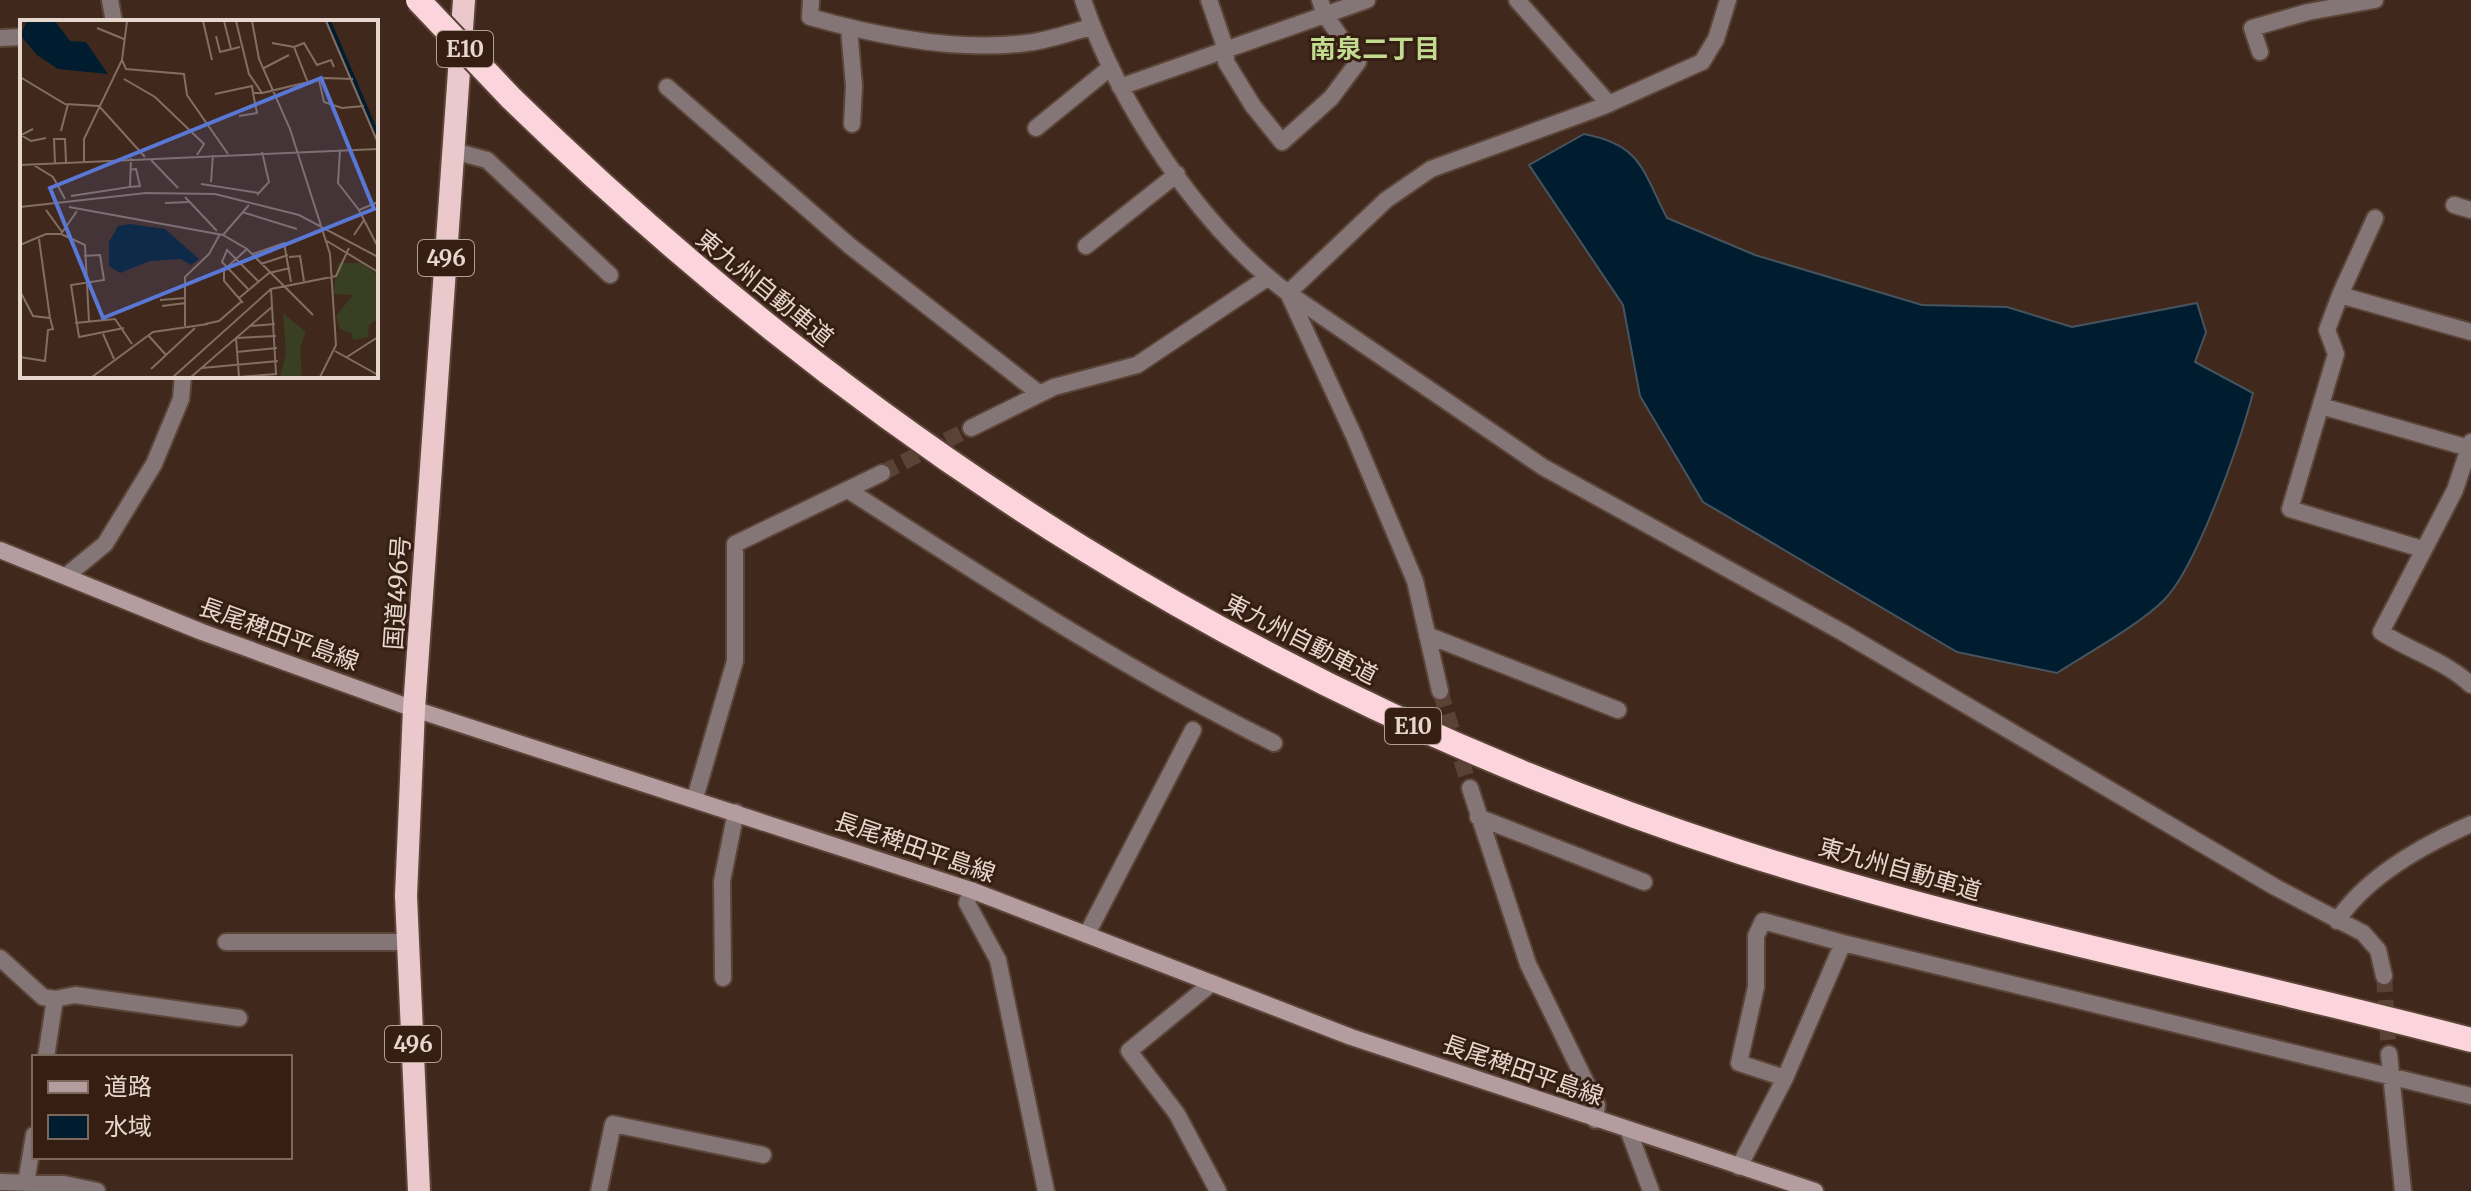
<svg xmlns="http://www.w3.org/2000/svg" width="2471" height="1191" font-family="Merriweather,'Noto Sans JP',serif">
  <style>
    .water { fill: #001d2f; stroke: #45545f; stroke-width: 2 }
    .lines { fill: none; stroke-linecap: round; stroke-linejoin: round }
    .minor-tunnel { stroke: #5a4237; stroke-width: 16; stroke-dasharray: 16 8; stroke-linecap: butt }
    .minor-casing { stroke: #5b4438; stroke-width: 20 }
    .secondary-casing { stroke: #5b4438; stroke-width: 20 }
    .trunk-casing { stroke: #5b4438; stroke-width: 26 }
    .motorway-casing { stroke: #5b4438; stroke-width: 28 }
    .minor { stroke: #847577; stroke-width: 16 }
    .secondary { stroke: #b49c9f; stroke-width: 16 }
    .trunk { stroke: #eac8cc; stroke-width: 22 }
    .motorway { stroke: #fbd5db; stroke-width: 24 }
    .motorway-bridge-casing { stroke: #5b4438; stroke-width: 28; stroke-linecap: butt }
    .motorway-bridge { stroke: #fbd5db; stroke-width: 24 }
    .labels { text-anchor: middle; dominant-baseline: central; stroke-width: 6; stroke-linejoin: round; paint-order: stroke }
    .shield { fill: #361f12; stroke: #b19f96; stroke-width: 2 }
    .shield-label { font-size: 22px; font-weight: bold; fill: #e6d6ce }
    .street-label { font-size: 24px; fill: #e6d6ce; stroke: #361f12 }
    .neighbourhood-label { font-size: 26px; font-weight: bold; fill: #c2db91; stroke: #361f12 }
    .inset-river { fill: none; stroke: #001d2f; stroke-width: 4 }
    .inset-road { fill: none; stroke: #836e63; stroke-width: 2 }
    .view { fill: #5977d5; fill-opacity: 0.15; stroke: #5977d5; stroke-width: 4 }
    .inset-edge { fill: none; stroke: #e6d6ce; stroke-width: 4 }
  </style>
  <rect width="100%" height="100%" fill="#41281c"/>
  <path class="water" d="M1584,134C1642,145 1642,170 1667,218L1755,255L1922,305L2007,307L2072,327L2197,303L2206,332L2195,362L2253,393C2240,442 2197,567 2164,600C2139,625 2088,653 2057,673L1957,652L1703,502L1640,396L1623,305L1529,165Z"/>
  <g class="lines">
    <path class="minor-tunnel" d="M882,473L971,428
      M1440,691L1470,788
      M2384,976L2389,1054"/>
    <g class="minor-casing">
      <path id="minor" d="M110,0L114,22
        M811,0L810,17C877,36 956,52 1026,43C1048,41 1070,32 1092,27
        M1083,0C1118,104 1200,227 1288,293L1543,467L1842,632L2275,887L2363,933L2378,950L2384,976
        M1209,0L1226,50V62L1253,106L1282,142L1331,98L1358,62L1325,15L1320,0
        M1517,0L1609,104
        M849,28L854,86L852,124
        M0,38L22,37
        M2260,52L2252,28L2308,12L2375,0
        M667,87L850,246L1040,394
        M1120,87L1367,0
        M1036,128L1111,67
        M454,151L487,160L610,275
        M2454,205L2471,210
        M1086,246L1177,174
        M1288,293L1386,200L1431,169L1604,106L1702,62L1716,39L1728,0
        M1289,295L1354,436L1415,581L1440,691
        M2340,295L2375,218
        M2321,406L2469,448
        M971,428L1054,387L1137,365L1267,278
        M2471,442L2455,490L2381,632C2410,651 2446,661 2471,685
        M848,490C988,580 1125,670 1274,743
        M2422,549L2290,509L2336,354L2327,330L2340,295L2471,332
        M66,576L105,544L154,464L181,399L183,376
        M1427,635L1618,710
        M1470,788L1528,964L1597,1105L1595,1120
        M695,798L735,661V544L882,473
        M1478,817L1644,882
        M971,890L967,903L998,960L1046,1191
        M2337,921C2366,877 2423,845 2471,824
        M1087,934L1193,730
        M226,942H408
        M0,958L43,997L55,999L46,1057
        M723,978L722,881L736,812
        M1212,983L1129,1051L1177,1114L1218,1191
        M55,999L75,995L239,1018
        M2389,1054L2403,1191
        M1785,1078L1739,1063L1756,987V936L1763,921L1843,943
        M1629,1132L1651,1191
        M1739,1167L1785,1078L1843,943L2471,1096
        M0,1182L64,1184L97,1191
        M26,1183L34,1135
        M599,1191L613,1124L763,1155"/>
    </g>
    <g class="secondary-casing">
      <path id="secondary" d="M0,550L202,632L414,709L971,890L1351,1037L1815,1191"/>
    </g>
    <g class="trunk-casing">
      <path id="trunk" d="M419,1191L406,896L414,709L464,0"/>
    </g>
    <g class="motorway-casing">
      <path id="motorway" d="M511,98C865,443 1268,700 1740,852C1980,929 2228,976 2471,1040"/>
    </g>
    <use href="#minor" class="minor"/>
    <use href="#secondary" class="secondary"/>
    <use href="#trunk" class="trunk"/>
    <use href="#motorway" class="motorway"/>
    <g class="motorway-bridge-casing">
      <path id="motorway-bridge" d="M418,0L511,98"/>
    </g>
    <use href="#motorway-bridge" class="motorway-bridge"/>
  </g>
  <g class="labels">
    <g class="shield">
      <rect x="437" y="31" width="56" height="36" rx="6"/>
      <rect x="418" y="240" width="56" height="36" rx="6"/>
      <rect x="1385" y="708" width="56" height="36" rx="6"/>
      <rect x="385" y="1026" width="56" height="36" rx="6"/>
    </g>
    <g class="shield-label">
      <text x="465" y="49">E10</text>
      <text x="446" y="258">496</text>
      <text x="1413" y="726">E10</text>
      <text x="413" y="1044">496</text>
    </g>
    <g class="street-label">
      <text transform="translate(765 288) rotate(39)">東九州自動車道</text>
      <text transform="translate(397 593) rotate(-86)">国道496号</text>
      <text transform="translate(279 634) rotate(20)">長尾稗田平島線</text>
      <text transform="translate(1301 639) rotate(27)">東九州自動車道</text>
      <text transform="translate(915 847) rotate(19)">長尾稗田平島線</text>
      <text transform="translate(1900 869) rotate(16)">東九州自動車道</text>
      <text transform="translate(1523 1070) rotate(19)">長尾稗田平島線</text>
    </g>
    <g class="neighbourhood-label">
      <text x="1375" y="48">南泉二丁目</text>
    </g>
  </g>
  <g transform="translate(20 20)">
    <rect width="358" height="358" fill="#41281c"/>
    <path d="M318,243H342L358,255V299L349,305L348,317L333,320L331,313L320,309L316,296L333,275L313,274ZM263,293L286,312L280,328L282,357H260L266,335Z" fill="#383f22"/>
    <path d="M7,1H35L50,21L66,22L88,54L38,49L17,35L0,15ZM110,204L145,209L179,239L171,245L161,239L130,241L100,253L89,246V222L98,206Z" fill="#001d2f"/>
    <path class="inset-river" d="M309,1L358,116"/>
    <path class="inset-road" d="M183,1L192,40M204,1L211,29M216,1L229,54L242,73L305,58L333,59M232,1L239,39L270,109L310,234L316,325L300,357M306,1L358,123M77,8L104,19M196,16L200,32L220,27M252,23L274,27L288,63M274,27L284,23L297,45L311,40L314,47M102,40L106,49L164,54L167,75L208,134M244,48L269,35M0,57L45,84L79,86L125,137M104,59L135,77L184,124L177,135M299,60L304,82L322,88L344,86M195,74L232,66L233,73H242M219,96L237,93L233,73M13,109L1,115L11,121L26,118M41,111L48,84M320,130L318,163L339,190M131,140L158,168M64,142V119L102,40L107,1M35,143L34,119H45L46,142M12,144L33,157L45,179M0,145L358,129M191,162L193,135M181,164L239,173M110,167L120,166L116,149L110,150M237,175L249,162L242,132M51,176L110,167L111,138M165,177L197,211M145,183L169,182M0,187L126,173L195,174L279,195L358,237M49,187L203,215L227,229L293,295M26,190L42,212M57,191L41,214L65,225L69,302M222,192L277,209M344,200L358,227M203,215L229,185M334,215L344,200L339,190L358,182M307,221L358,252M0,225L26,214H41M233,234L264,223L271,262M64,236L80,235L84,260L51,265L59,317L104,308M269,237L280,236L284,261M241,244L268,235M228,269L202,242L207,230L238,261M0,271L13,296L30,298L19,219M219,278L249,253L270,248M140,280L166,278M223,283L204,261V250L227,229M142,286L166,283M55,303L95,299L112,324M185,304L199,301L222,281M165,306V257L189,234L200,214M230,306L255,304M83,314L94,339M128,315L146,335M216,318L256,316M216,318L219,357M315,331L358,355M217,332L257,328M0,337L25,341L28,310L33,309L30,298M327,337L358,317M182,348L258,341M131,349L175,308M72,357L133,312L188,304M153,357L251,269L316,256L329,228M171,357L253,286M219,357L256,354L251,269"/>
    <path class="view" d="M301,58L354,189L83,298L30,168Z"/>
    <rect width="358" height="358" class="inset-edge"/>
  </g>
  <rect x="32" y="1055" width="260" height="104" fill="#361f12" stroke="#7c685d" stroke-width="2"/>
  <rect x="48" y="1081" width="40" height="12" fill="#b49c9f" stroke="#7c685d" stroke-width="2"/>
  <text x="104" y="1095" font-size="24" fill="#e6d6ce">道路</text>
  <rect x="48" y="1115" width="40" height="24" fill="#001d2f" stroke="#7c685d" stroke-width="2"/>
  <text x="104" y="1135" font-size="24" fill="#e6d6ce">水域</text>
</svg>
